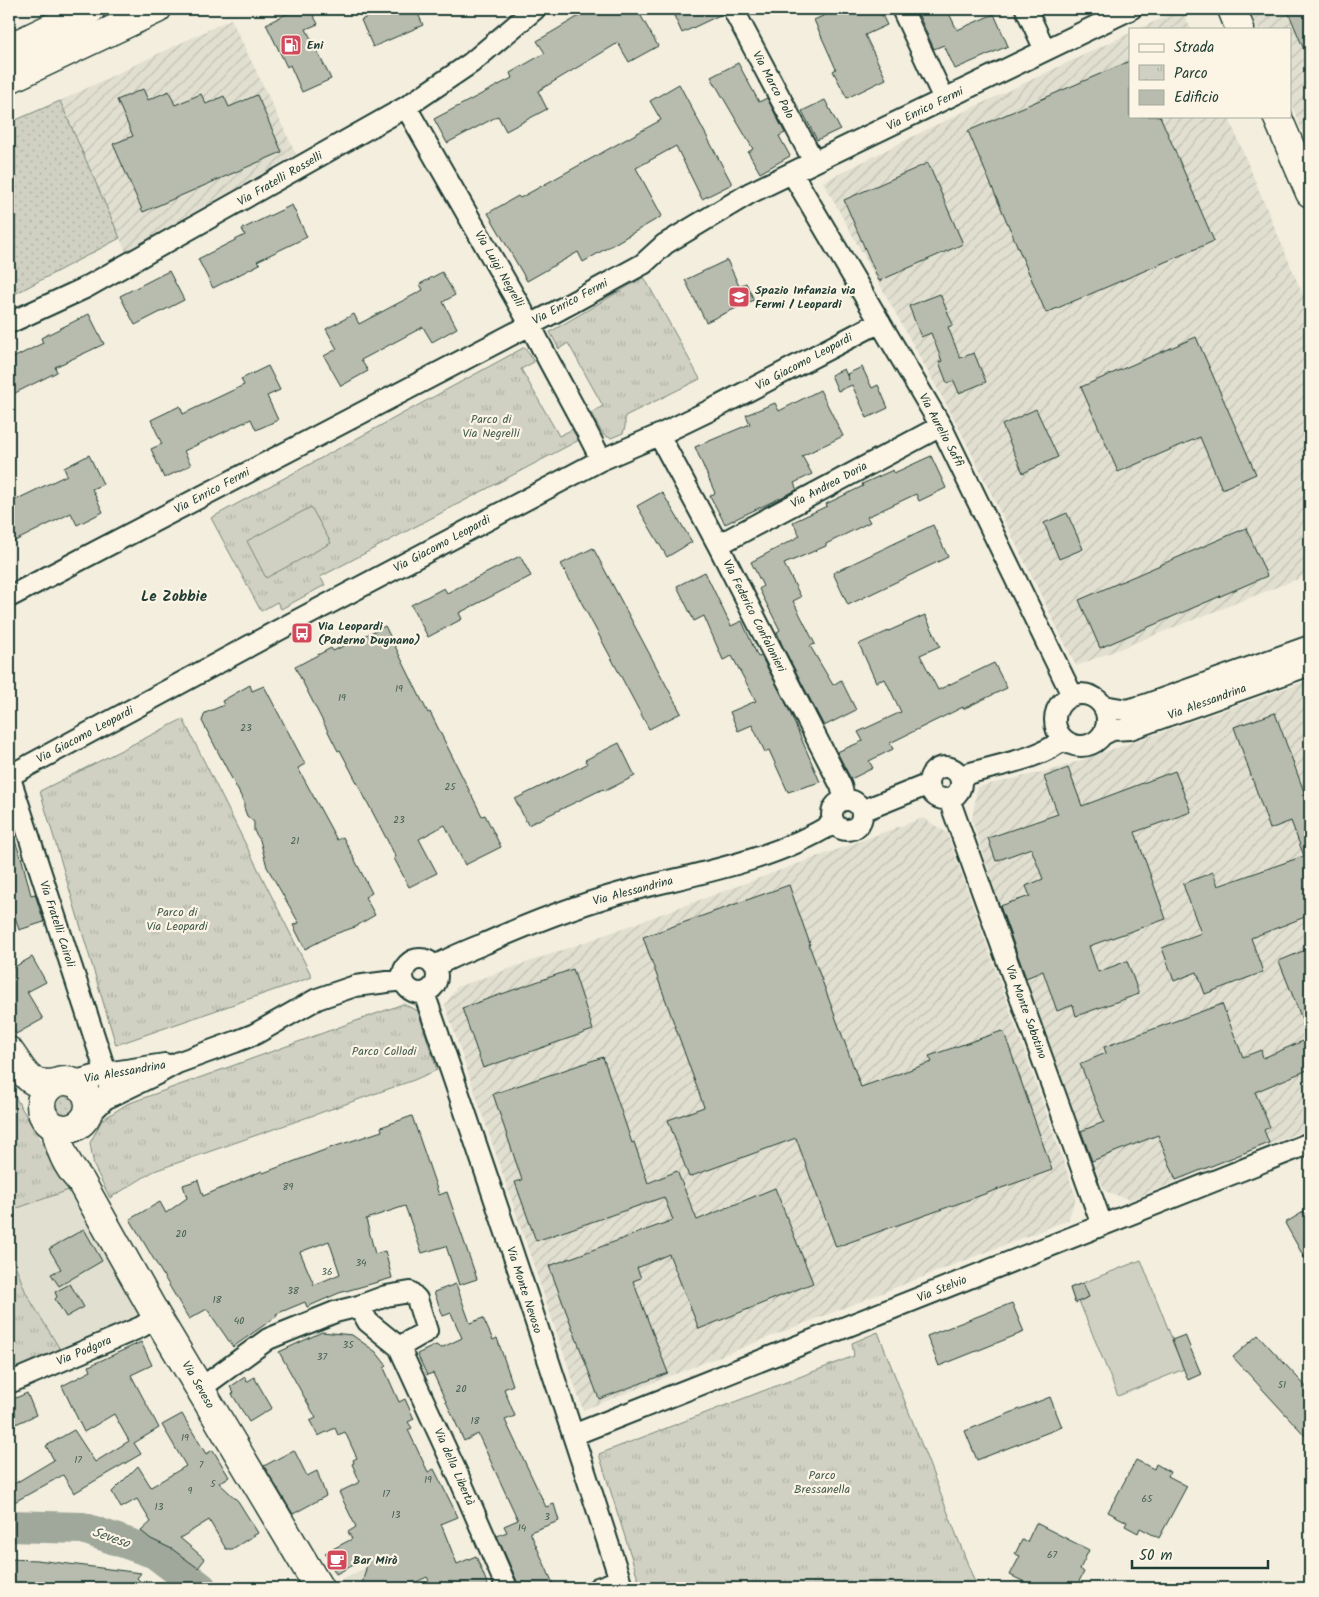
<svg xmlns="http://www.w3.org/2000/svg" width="1319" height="1597" font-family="Kalam,sans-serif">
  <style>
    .built { fill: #e1dfd0 }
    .industrial { fill: url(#industrial-furrows) }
    .grass { fill: url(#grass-dots); stroke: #78877b }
    .park { fill: url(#park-tufts); stroke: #78877b }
    .pitch { fill: #d0d1c2; stroke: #78877b }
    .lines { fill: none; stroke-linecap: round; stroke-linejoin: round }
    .river { stroke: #a0a89b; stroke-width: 32 }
    .building { fill: #b8bcae; stroke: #1f3d34; fill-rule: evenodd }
    .street-casing { stroke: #1f3d34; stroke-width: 24 }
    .secondary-casing { stroke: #1f3d34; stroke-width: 31 }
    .highway-casing { stroke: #1f3d34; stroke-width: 31 }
    .street { stroke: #fcf5e5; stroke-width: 20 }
    .secondary { stroke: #fcf5e5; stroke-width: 28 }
    .highway { stroke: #fcf5e5; stroke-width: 28 }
    .labels { text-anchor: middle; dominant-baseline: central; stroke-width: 4.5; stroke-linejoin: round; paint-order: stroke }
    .number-label { font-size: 10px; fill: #455d52 }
    .poi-label { font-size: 12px; font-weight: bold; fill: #1f3d34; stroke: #fcf5e5; text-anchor: start }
    .street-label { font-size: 12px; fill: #1f3d34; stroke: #fcf5e5 }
    .park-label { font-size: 12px; fill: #425b50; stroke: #fcf5e5 }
    .water-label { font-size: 14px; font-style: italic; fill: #465d53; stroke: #fcf5e5 }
    .quarter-label { font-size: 15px; font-weight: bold; fill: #1f3d34; stroke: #fcf5e5 }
  </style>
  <defs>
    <pattern id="industrial-furrows" width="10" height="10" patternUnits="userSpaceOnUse" patternTransform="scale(1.25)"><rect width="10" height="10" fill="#e1dfd0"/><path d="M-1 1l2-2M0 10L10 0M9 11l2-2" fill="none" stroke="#c1c0b3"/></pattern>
    <pattern id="grass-dots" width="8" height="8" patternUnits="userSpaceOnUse" patternTransform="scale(1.25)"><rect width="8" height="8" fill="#d0d1c2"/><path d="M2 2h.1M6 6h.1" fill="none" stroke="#b2b4a7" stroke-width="1.8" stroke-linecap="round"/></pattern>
    <pattern id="park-tufts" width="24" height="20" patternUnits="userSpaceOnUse" patternTransform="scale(1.25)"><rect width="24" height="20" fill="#d0d1c2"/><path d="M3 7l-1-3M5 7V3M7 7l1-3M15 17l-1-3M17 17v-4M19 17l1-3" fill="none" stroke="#b2b4a7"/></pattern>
  </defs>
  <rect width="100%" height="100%" fill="#f3eede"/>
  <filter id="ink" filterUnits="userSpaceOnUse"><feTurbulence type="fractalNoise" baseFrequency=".02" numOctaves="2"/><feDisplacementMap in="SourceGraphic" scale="10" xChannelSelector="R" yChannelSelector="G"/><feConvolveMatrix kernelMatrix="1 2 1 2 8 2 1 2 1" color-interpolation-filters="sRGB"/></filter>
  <g filter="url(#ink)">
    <path class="built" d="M69,1190L141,1313L61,1351L26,1293L9,1249V1211Z
      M371,1565L386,1588H336L333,1584Z"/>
    <path class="industrial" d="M1181,9L1191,29H1139Z
      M1250,9H1310V149L1290,102V29H1258Z
      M231,19L296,154L126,252L60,101Z
      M1130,33V116H1228L1310,312V574L1076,666L957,424L823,182L932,127Z
      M1310,680V1128L1130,1200L1105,1191L1092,1161L1000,906L972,820L977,787L1056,769Z
      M923,818L947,833L1076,1197L1068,1220L583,1410L445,1005L457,987L577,945Z"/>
    <path class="grass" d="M60,101L120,238L9,297V123Z
      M55 1105a10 10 0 1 1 20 0a10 10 0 1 1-20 0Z"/>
    <path class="park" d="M644,277L700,379L625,416V427L623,433L611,438L603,435L591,413L603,406L568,343L559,349L550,332Z
      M525,347L534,362L521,369L559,436L573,429L579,440L320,577L325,585L281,609L277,602L261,611L211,518Z
      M183,719L312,977L116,1045L40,791Z
      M403,1004L418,1011L437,1070L414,1080L154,1171L110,1198L94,1166L90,1143L102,1120L127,1104Z
      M10,1088L69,1190L9,1211V1089Z
      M9,1249L26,1293L61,1351L9,1372Z
      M878,1332L977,1588H641L599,1454L854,1356L852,1343Z"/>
    <path class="pitch" d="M311,507L331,543L266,578L247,541Z
      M1141,1260L1184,1369L1118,1396L1079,1301L1075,1302L1070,1288Z"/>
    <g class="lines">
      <path class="river" d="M9,1526L83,1528L155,1553L201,1588"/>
    </g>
    <path class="building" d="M297,9H310L318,24L306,29L331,79L302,92L290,65L287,67L266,24Z
      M385,9H416L423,25L373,47L361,20Z
      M591,9H637L658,46L629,62L618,43L538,91L547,109L506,131L498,116L447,143L434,119L512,78L510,73L545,53L537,41Z
      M671,9H721L722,14L682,33Z
      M838,9H879L887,25L865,35L886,79L847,98L833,71L836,69L814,20Z
      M916,9H947L957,30L994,14L1008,46L955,69L944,45L934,49Z
      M1287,9H1310V64Z
      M1130,61V116H1160L1214,241L1046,313L968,131Z
      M738,63L759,102L767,98L785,133L779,136L790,156L760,173L748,152L753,149L711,77Z
      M679,84L732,184L702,199L676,146L636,168L662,216L583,262L578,252L527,281L488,213L518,196L520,198L661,120L650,101Z
      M143,89L148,100L169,91L175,105L201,94L206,104L224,96L229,107L257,95L282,152L143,212L113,144L133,136L117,100Z
      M825,100L840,129L817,140L802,111Z
      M928,163L963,244L879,281L844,200Z
      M292,205L307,237L257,261L260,264L213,288L198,259L245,235L242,229Z
      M727,260L739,286L746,283L754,300L706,322L685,280Z
      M169,271L184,300L135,325L120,296Z
      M442,272L455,295L443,302L457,328L432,342L423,327L361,360L368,371L341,386L324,356L337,349L326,329L354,314L359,324L423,290L420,284Z
      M940,294L953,325L948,327L960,358L974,353L986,382L959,393L954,381L947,383L939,362L942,361L931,333L921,337L909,306Z
      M89,314L104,344L55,367L57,372L9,396V360L43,343L41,338Z
      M1196,337L1256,474L1222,489L1200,437L1118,472L1081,387Z
      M268,366L280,390L267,396L278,420L256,430L251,419L184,451L191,465L164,478L151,449L162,444L151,420L180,406L183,414L244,385L241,379Z
      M862,367L872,388L878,385L888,408L867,418L852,385L838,391L831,375L844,369L849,380L847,374Z
      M820,390L843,436L802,456L812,474L794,483L797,490L725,524L710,496L715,493L695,447L750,424L746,415L775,403L779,411Z
      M1036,409L1058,457L1023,473L1002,425Z
      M89,455L103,484L92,489L103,512L77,525L71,513L9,544V503L67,475L64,468Z
      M931,456L946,488L919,501L916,494L867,517L870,522L826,544V546L784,564L801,597L793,601L815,644L810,646L833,685L841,680L856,710L824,726L782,645L777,632L780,630L759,589L763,586L751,562L800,536L793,522L827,506L826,504L863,486L862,484L893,470L894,473Z
      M662,492L692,542L667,557L637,506Z
      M1067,513L1083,549L1059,559L1044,523Z
      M933,525L948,557L848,605L833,573Z
      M1246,528L1267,576L1100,648L1079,600Z
      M593,548L681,713L649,729L561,564Z
      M520,556L531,576L459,613L462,619L428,637L411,605L444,588L447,593Z
      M705,572L731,626L742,621L758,657L761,656L785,701L820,782L788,792L769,750L765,752L752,725L738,731L730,712L756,701L732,656L723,660L704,616L694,621L677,586Z
      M925,615L940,646L920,655L938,690L994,663L1007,688L963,709V707L890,743L893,749L869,761L873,768L851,779L837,752L863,741L858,732L901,712L885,679L876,682L859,644Z
      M385,626L428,713L430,712L482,816L485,815L501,847L465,865L445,825L419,839L437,873L409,887L394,858L396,857L340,750L338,751L295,667L331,648L333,651Z
      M250,685L252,691L264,686L305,764L298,768L337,840L343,837L372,893L365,897L375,915L358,925V926L332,935L305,949L293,925L299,923L267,867L260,840L254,831V822L247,816L244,808V802L202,721L205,713L224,705L222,701Z
      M1275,713L1310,808V915L1251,938L1263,972L1205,994L1197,972L1174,981L1162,948L1201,933L1183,884L1213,872L1218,886L1304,856L1291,821L1270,829L1234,727Z
      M619,743L635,776L605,791L603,789L528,825L515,799L587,764L585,760Z
      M1068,768L1082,806L1175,771L1191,812L1135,832L1166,919L1089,946L1098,972L1127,961L1139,994L1076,1016L1073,1005L1057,1011L1043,971L1026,978L1000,906L1030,896L1026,886L1043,879L1031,848L996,861L988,838L1058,814L1044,777Z
      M11,830L22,860L31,895L35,894L44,922L19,930L9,896V831Z
      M789,885L810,944L809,945L861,1087L932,1062L929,1056L1002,1031L1005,1035L1052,1170L836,1247L796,1138L689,1177L668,1120L704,1107L643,937Z
      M1310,948V1037H1309L1279,961Z
      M32,957L46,982L27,992L43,1019L16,1034L9,1020V970Z
      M573,969L593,1030L483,1068L462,1008Z
      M1222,1004L1243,1057L1261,1050L1263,1058L1310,1038V1069L1255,1092L1270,1127L1264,1130L1269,1143L1176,1180L1158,1135L1092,1161L1081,1131L1104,1122L1080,1064L1106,1053L1104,1047Z
      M603,1057L632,1143L634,1142L648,1183L677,1171L697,1220L775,1188L813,1283L699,1329L669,1254L637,1268L641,1278L633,1281L668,1373L599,1399L549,1266L673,1220L664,1197L536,1241L515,1182L522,1180L493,1094Z
      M412,1116L439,1195L447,1192L477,1279L459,1285L446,1246L422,1253L405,1206L366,1219L375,1254L385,1251L392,1278L339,1293L307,1307L305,1302L276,1314L277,1316L233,1347L207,1309L189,1319L130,1219L160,1202L166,1213L187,1198L183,1185L198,1180L203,1196L262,1171L263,1173L330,1148L382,1131L381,1127ZM329,1241L340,1274L314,1285L300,1252Z
      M1310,1208V1268L1285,1223Z
      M84,1229L102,1261L59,1286L51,1274L61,1269L49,1249Z
      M1083,1283L1089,1297L1075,1303L1070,1288Z
      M70,1284L84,1307L66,1317L55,1299L57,1297L55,1292Z
      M456,1284L470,1323L483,1318L493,1340L497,1338L513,1385L504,1389L515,1416L505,1420L546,1507L554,1504L559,1521L530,1532L555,1588H520L497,1536L507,1532L504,1526L518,1520L478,1434L464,1441L433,1373L427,1375L417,1354L436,1345L441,1348L462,1338L451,1313L443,1316L434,1292Z
      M1012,1303L1024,1332L939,1366L927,1336Z
      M322,1332L352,1335L376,1352L387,1366L384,1368L399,1402L405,1399L414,1419L408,1422L412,1428L408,1430L428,1472L434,1469L458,1517L441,1524L457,1564L476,1556L489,1588H445L442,1582L432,1587L427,1577L403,1588H376L362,1584L369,1557L336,1574L325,1553L352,1539L348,1532L356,1527L339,1492L360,1482L352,1464L354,1463L353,1460L357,1458L345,1432L338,1435L335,1428L318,1436L310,1421L316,1418L279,1352Z
      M1185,1335L1201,1374L1188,1380L1172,1340Z
      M1258,1335L1310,1391V1441L1233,1357Z
      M141,1342L152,1365L131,1375L159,1428L134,1443L141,1454L74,1493L63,1475L9,1505V1487L54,1460L46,1446L74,1430L95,1462L129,1441L114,1414L84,1432L62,1386L91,1371L89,1366Z
      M245,1377L247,1382L254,1377L272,1408L249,1422L232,1394L234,1393L230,1387Z
      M27,1393L36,1415L9,1427V1401Z
      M1050,1397L1062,1427L977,1460L965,1431Z
      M182,1414L206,1454L213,1450L229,1477L219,1483L238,1501L258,1533L232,1549H226L209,1520L180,1538L205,1559L198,1568L172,1549L151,1539L141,1531L151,1522L137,1499L121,1508L112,1492L138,1466L151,1487L186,1466L162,1425Z
      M294,1450L307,1476L317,1471L326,1496L293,1514L264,1466Z
      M1136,1460L1154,1469L1156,1464L1170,1472L1168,1476L1187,1486L1159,1538L1140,1528L1138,1533L1125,1526L1127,1522L1108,1512Z
      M1036,1523L1089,1550L1080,1569L1084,1572L1077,1585L1073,1583L1070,1588H1037L1010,1575L1020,1556L1015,1554L1022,1540L1027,1542Z
      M9,1559L37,1560L141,1573L137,1578L147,1588H26L9,1586Z"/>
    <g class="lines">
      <g class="street-casing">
        <path id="street" d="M733,9L814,162
          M902,9L944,99
          M1026,9L1045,50
          M406,107L530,324C552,370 579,413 601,460
          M792,173L941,426L1072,695
          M9,323L85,288L406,107L471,63L535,9
          M659,435L718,545L841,786L845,800
          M718,545L941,426
          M9,597L555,312L643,264L665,244L750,193L1131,9
          M1055 720a26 26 0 1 1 52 0a26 26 0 1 1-52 0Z
          M1104,706L1127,710L1145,705L1310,646
          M1104,734L1112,730L1130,729L1310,665
          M929 783a16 16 0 1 1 32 0a16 16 0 1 1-32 0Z
          M9,775L109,1082V1091L105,1099
          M9,776L275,632L601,460L659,435L719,406L880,322
          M961,776C989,766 1041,760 1063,739
          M949,799L1102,1225
          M832 815a15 15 0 1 1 30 0a15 15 0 1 1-30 0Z
          M862,811L929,784
          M403 976a17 17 0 1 1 34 0a17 17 0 1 1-34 0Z
          M434,967C450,957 469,950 486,943C535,921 585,902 636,889C704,872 774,860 834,823
          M424,993C492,1188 557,1384 620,1580L622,1588
          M72,1082L106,1073L165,1064
          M85,1119L105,1099L157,1074L177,1063L235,1042L255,1034L317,999L355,986L403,980
          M359,1306L386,1296L410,1292L417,1299L427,1331L399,1347
          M9,1383L141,1327L157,1317
          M201,1388L268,1339L335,1312L359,1306L368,1322L399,1347L461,1482L507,1588
          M573,1435L1310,1143
          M598,1588L620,1580"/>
      </g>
      <g class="secondary-casing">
        <path id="secondary" d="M1232,9L1240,29
          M1277,116L1310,193
          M9,1051C24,1071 27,1088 56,1083
          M41 1105a24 24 0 1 1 48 0a24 24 0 1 1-48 0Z
          M56,1128C59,1149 66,1165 80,1180L157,1317L319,1588"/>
      </g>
      <g class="highway-casing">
        <path id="highway" d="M9,48L91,9
          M9,79L157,9"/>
      </g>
      <use href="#street" class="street"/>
      <use href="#secondary" class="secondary"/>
      <use href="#highway" class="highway"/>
    </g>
  </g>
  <defs>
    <g id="fuel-square" transform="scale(1.125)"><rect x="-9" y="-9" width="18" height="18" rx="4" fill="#d1495b" stroke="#fcf5e5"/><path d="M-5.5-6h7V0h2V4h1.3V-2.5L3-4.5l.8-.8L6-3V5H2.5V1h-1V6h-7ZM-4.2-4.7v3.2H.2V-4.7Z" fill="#fff"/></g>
    <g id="school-square" transform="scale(1.125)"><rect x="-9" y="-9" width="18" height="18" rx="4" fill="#d1495b" stroke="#fcf5e5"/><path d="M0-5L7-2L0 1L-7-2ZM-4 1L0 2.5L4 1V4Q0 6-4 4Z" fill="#fff"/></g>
    <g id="bus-square" transform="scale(1.125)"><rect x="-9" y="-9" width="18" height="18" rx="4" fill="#d1495b" stroke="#fcf5e5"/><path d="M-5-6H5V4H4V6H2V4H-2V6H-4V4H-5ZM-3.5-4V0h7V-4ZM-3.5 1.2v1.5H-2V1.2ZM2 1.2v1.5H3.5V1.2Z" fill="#fff"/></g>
    <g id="cafe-square" transform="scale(1.125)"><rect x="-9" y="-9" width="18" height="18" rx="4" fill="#d1495b" stroke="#fcf5e5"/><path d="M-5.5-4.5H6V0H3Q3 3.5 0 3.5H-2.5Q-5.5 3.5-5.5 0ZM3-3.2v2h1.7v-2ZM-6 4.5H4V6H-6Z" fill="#fff"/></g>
  </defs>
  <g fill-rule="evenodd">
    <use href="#fuel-square" x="291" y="45"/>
    <use href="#school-square" x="739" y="297"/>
    <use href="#bus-square" x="302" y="633"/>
    <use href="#cafe-square" x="337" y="1560"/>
  </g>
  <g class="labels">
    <g class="number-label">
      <text x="399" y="689">19</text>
      <text x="342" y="698">19</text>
      <text x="246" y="728">23</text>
      <text x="450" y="787">25</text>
      <text x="399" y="820">23</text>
      <text x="295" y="841">21</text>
      <text x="288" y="1187">89</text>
      <text x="181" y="1234">20</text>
      <text x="361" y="1263">34</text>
      <text x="327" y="1272">36</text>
      <text x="293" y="1291">38</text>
      <text x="217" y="1300">18</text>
      <text x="239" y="1321">40</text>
      <text x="348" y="1345">35</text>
      <text x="322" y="1357">37</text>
      <text x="1282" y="1385">51</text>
      <text x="461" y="1389">20</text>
      <text x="475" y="1421">18</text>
      <text x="185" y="1438">19</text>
      <text x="78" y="1460">17</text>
      <text x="201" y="1465">7</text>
      <text x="428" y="1480">19</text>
      <text x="213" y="1484">5</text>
      <text x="190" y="1491">9</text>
      <text x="386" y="1494">17</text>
      <text x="1147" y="1499">65</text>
      <text x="159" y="1507">13</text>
      <text x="396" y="1515">13</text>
      <text x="547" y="1517">3</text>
      <text x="522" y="1528">14</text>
      <text x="1052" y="1555">67</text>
    </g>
    <g class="poi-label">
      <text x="307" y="45">Eni</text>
      <text x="755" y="290">Spazio Infanzia via<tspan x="755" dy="14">Fermi / Leopardi</tspan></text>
      <text x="318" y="626">Via Leopardi<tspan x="318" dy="14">(Paderno Dugnano)</tspan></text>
      <text x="353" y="1560">Bar Mirò</text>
    </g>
    <g class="street-label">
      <text transform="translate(773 85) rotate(62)">Via Marco Polo</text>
      <text transform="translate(925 109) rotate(-26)">Via Enrico Fermi</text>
      <text transform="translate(280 179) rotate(-30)">Via Fratelli Rosselli</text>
      <text transform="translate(499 269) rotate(60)">Via Luigi Negrelli</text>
      <text transform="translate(570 302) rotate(-28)">Via Enrico Fermi</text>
      <text transform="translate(804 362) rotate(-28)">Via Giacomo Leopardi</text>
      <text transform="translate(941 430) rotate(62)">Via Aurelio Saffi</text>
      <text transform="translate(829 485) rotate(-28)">Via Andrea Doria</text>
      <text transform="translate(212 491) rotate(-28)">Via Enrico Fermi</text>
      <text transform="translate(442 544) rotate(-28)">Via Giacomo Leopardi</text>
      <text transform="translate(754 616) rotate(63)">Via Federico Confalonieri</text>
      <text transform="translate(1207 702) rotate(-20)">Via Alessandrina</text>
      <text transform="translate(85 735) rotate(-28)">Via Giacomo Leopardi</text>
      <text transform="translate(633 891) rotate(-15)">Via Alessandrina</text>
      <text transform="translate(57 924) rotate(72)">Via Fratelli Cairoli</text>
      <text transform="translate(1026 1012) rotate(70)">Via Monte Sabotino</text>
      <text transform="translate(125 1072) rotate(-10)">Via Alessandrina</text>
      <text transform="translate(942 1289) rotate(-22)">Via Stelvio</text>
      <text transform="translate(524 1290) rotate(72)">Via Monte Nevoso</text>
      <text transform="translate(84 1351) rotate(-23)">Via Podgora</text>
      <text transform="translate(198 1385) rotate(60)">Via Seveso</text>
      <text transform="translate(454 1467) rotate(66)">Via della Libertà</text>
    </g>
    <g class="park-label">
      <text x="491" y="419">Parco di<tspan x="491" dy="14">Via Negrelli</tspan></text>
      <text x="177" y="912">Parco di<tspan x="177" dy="14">Via Leopardi</tspan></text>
      <text x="384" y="1051">Parco Collodi</text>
      <text x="822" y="1475">Parco<tspan x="822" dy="14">Bressanella</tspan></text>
    </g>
    <g class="water-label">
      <text transform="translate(111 1538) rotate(19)">Seveso</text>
    </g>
    <g class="quarter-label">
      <text x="174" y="597">Le Zobbie</text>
    </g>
  </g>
  <rect width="1319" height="1597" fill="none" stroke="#fcf5e5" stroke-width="30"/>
  <rect x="15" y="15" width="1289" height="1567" fill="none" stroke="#1f3d34" stroke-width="2" filter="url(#ink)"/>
  <rect x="1129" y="28" width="162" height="90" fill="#fcf5e5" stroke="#a4ab9e"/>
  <rect x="1139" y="44" width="25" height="8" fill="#fcf5e5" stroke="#a4ab9e"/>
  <text x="1174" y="52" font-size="15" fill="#1f3d34">Strada</text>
  <rect x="1139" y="65" width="25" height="15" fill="url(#park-tufts)" stroke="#a4ab9e"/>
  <text x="1174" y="78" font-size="15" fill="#1f3d34">Parco</text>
  <rect x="1139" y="90" width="25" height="15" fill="#b8bcae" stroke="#a4ab9e"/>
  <text x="1174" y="102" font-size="15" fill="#1f3d34">Edificio</text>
  <path d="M1132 1560v8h136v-8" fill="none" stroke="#1f3d34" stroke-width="2.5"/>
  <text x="1139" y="1560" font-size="15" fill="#1f3d34" stroke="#fcf5e5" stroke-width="4" paint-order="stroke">50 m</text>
</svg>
